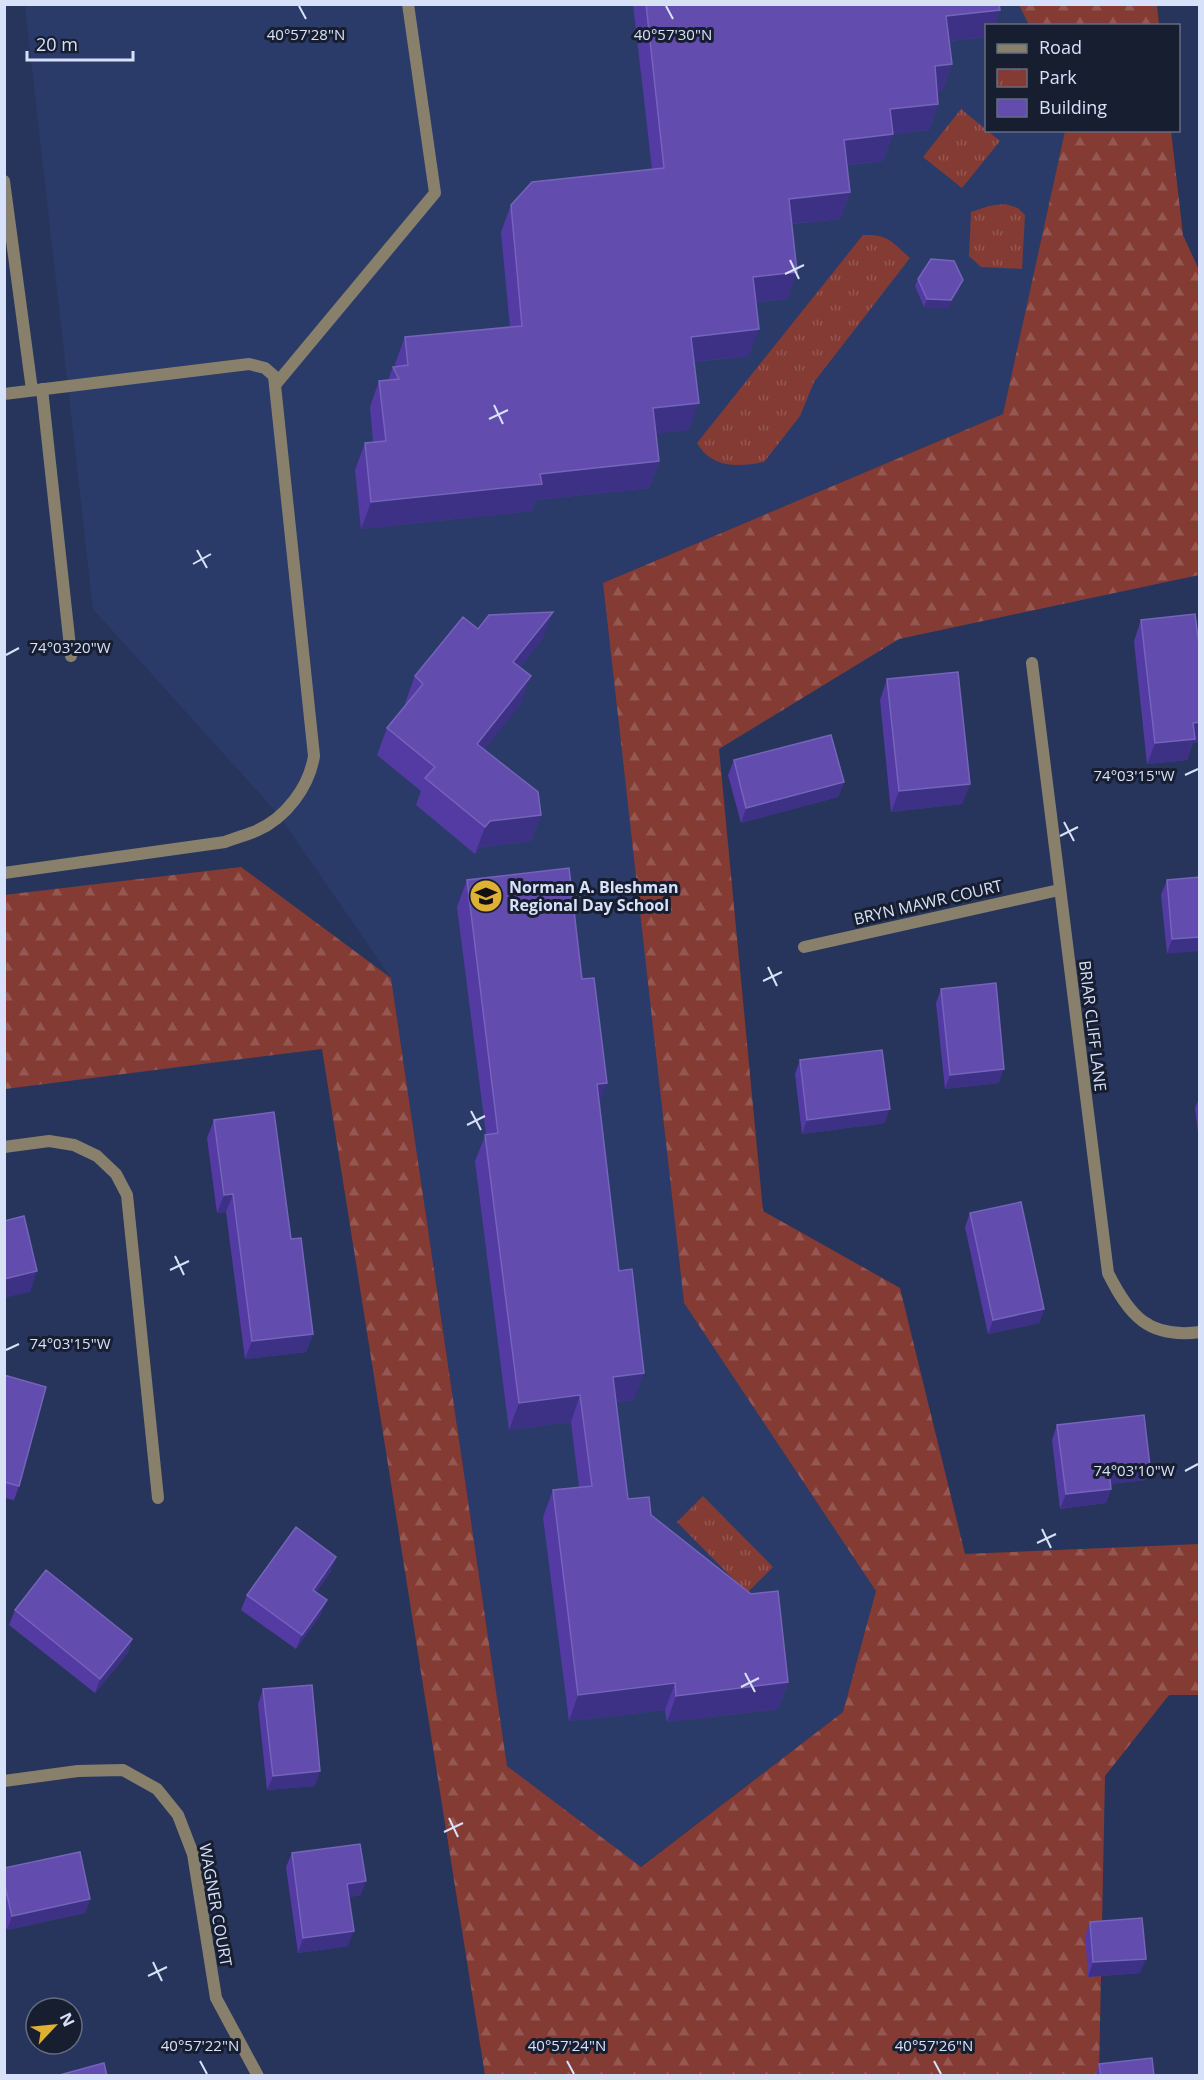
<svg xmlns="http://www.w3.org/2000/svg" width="1204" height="2080" font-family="'Open Sans',sans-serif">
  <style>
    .built { fill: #2b3b69 }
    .forest { fill: url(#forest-firs) }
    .park { fill: url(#park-tufts) }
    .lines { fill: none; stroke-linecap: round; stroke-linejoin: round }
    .service { stroke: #89806b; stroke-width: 12 }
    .minor { stroke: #89806b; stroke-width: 12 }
    .wall { fill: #543ba4 }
    .shaded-wall { fill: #3c3184 }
    .building { fill: #624cae; stroke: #7464ba; stroke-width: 1.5 }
    .ticks { fill: none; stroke: #d7e1fa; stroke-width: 2 }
    .labels { text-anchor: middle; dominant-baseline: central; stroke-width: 6; stroke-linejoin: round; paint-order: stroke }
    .poi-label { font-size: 16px; font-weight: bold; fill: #d7e1fa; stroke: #171e30; text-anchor: start }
    .street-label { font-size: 16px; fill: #d7e1fa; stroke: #171e30 }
    .ticks-label { font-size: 15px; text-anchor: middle; fill: #d7e1fa; stroke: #171e30; stroke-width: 6; stroke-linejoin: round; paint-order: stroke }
  </style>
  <defs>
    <pattern id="forest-firs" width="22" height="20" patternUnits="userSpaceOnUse" patternTransform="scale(1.5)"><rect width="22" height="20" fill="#843b34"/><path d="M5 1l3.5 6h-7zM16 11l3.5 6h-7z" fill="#955752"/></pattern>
    <pattern id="park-tufts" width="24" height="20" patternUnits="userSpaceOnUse" patternTransform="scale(1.5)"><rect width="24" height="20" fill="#843b34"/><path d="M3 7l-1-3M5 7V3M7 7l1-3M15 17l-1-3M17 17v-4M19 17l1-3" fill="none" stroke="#955752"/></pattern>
  </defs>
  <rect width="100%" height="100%" fill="#27355c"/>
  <path class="built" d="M25,5H1019L1029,25L986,26V130L1065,131L1003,414L603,583L684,1303L876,1591L843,1712L640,1867L507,1766L391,978L279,815L93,609Z"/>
  <path class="forest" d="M1019,5H1157L1159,25H1029Z
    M1065,131H1171L1183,235L1199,270V575L899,639L719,749L763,1211L900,1288L965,1554L1199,1544V1695H1169L1105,1776L1099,2075H485L322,1049L5,1089L4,895L241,867L391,978L507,1766L641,1867L843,1712L876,1591L684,1303L603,583L1003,414Z"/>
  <path class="park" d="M961,109L1000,141L962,188L923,157Z
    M1005,204L1018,208L1025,215L1022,269L981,267L969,256L971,212L989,206Z
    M863,235C888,234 892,242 910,258L814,382L800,416L764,462C739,467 712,469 697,443Z
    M703,1496L773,1567L747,1593L677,1522Z"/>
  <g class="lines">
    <path class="service" d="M4,181L32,390
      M276,384L435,193L408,4
      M42,389L71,656
      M4,394L249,364L265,368L274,376L314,756C309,787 286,818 256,831C246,835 235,838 225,842L4,873"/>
    <path class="minor" d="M1032,663L1108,1273C1129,1315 1148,1339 1200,1332
      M804,947L1059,890
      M4,1147L49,1141L74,1145L97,1156L116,1174L127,1195L158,1498
      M4,1781L78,1771L123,1770L157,1789L178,1815L193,1854L216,1998L258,2076"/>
  </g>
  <path class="wall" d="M633,4H999L1000,10L994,26H987V37L949,41L952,64L942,91H937L938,104L929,130L893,134L883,161L847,165L850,192L840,219L792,224L788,299L756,302L749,356L694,362L689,430L656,433L659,461L649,488L536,500L532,511L361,529L355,470L365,443L373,442L370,407L379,381L388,380L393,367H396L395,364L405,337L510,327L501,232L511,205L652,169Z
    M918,279L960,287L948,308L924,307L915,286Z
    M1141,620L1200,742L1193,743L1187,760L1147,764L1134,641Z
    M478,629L543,638L520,668L521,703L484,749L541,815L531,841L481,847L475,854L416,805L421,791L377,755L387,728L406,704L405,703L415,676Z
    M887,679L970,784L962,804L891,812L880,700Z
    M734,760L844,782L838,797L741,823L728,775Z
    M1200,877L1167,954L1161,895L1167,880Z
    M467,880L582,979L600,1104L634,1400L616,1402L628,1499L651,1515L788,1682L778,1709L667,1722L665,1710L569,1721L543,1517L553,1490L579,1487L571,1422L509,1430L475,1161L486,1134L457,907Z
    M941,989L999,1083L945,1089L936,1003Z
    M800,1060L885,1123L802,1134L795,1074Z
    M1200,1096V1150L1195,1108Z
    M214,1120L291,1239L313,1334L306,1352L245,1359L226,1212L217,1213L207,1138Z
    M970,1213L1044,1309L1039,1323L988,1334L965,1227Z
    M4,1375L19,1486L14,1500L4,1498Z
    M1057,1425L1145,1480L1110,1484L1111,1489L1106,1503L1060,1509L1052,1440Z
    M331,1571L316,1592L321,1614L296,1649L241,1610L247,1595Z
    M15,1610L132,1639L127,1654L95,1693L9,1625Z
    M263,1689L315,1786L267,1790L258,1704Z
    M292,1853L361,1895L349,1897L348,1946L298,1953L286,1867Z
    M4,1868L90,1899L85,1913L7,1930L4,1920Z
    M1090,1922L1140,1973L1088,1977L1085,1936Z
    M1099,2064L1154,2076H1095Z"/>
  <path class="shaded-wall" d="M1000,10L994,26H987V37L937,42L946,16Z
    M952,64L942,91L925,93L935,66Z
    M938,104L929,130L880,136L890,109Z
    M893,134L883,161L835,166L844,140Z
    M850,192L840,219L780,225L789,199Z
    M797,272L788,299L743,303L753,277Z
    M963,280L960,287L948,308L924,307L927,299Z
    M759,329L749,356L682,363L691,337Z
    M699,403L689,430L643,435L653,408Z
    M659,461L649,488L536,500L532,511L361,529L371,502L540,474Z
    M553,612L543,638L504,689L513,662Z
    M531,676L521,703L468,771L477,744Z
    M1200,722V742L1193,743L1187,760L1147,764L1155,743L1193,723Z
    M844,782L838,797L741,823L746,808Z
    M970,784L962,804L891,812L899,791Z
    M541,815L531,841L481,847L475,854L485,827L490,821Z
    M1200,937V951L1167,954L1172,939Z
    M1004,1069L999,1083L945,1089L950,1075Z
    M607,1083L597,1110V1084Z
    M890,1109L885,1123L802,1134L807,1120Z
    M233,1194L226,1212L217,1213L224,1195Z
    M37,1271L30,1292L4,1298V1279Z
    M1044,1309L1039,1323L988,1334L993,1320Z
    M313,1334L306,1352L245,1359L252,1341Z
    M644,1373L634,1400L603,1403L613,1377Z
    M580,1395L571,1422L509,1430L519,1403Z
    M1150,1466L1145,1480L1103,1485L1109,1471Z
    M1111,1489L1106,1503L1060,1509L1066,1494Z
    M336,1557L331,1571L307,1604L313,1590Z
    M327,1600L321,1614L296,1649L302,1635Z
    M132,1639L127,1654L95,1693L100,1679Z
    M788,1682L778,1709L667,1722L676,1696Z
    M675,1683L665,1710L569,1721L578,1695Z
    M320,1771L315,1786L267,1790L273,1776Z
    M366,1881L361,1895L342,1898L347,1884Z
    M90,1899L85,1913L7,1930L12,1916Z
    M354,1931L348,1946L298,1953L303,1938Z
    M1146,1959L1140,1973L1088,1977L1093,1962Z"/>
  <path class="building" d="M646,4H999L1000,10L946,16L952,64L935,66L938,104L890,109L893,134L844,140L850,192L789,199L797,272L753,277L759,329L691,337L699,403L653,408L659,461L540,474L542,484L371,502L365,443L386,441L379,381L399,379L393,367L408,365L405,337L522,326L511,205L532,182L664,168Z
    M931,259L954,261L963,280L951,300L927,299L918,279Z
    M553,612L513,662L531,676L477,744L538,792L541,815L490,821L485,827L425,778L435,767L387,728L423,684L415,676L463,617L478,629L489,615Z
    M1195,614L1200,653V722L1193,723L1195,739L1155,743L1141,620Z
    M958,672L970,784L899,791L887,679Z
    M831,735L844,782L746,808L734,760Z
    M569,868L582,979L594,978L607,1083L597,1084L619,1271L632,1269L644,1373L613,1377L628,1499L649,1497L651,1515L751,1594L778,1591L788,1682L676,1696L675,1683L578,1695L553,1490L592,1486L580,1395L519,1403L485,1135L498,1133L467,880Z
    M1200,877V937L1172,939L1167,880Z
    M996,983L1004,1069L950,1075L941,989Z
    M882,1050L890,1109L807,1120L800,1060Z
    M274,1112L291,1239L301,1238L313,1334L252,1341L233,1194L224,1195L214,1120Z
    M1021,1202L1044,1309L993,1320L970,1213Z
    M24,1216L37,1271L4,1279V1221Z
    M4,1375L46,1387L19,1486L4,1482Z
    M1144,1415L1150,1466L1109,1471L1111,1489L1066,1494L1057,1425Z
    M296,1527L336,1557L313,1590L327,1600L302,1635L247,1595Z
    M46,1570L132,1639L100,1679L15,1610Z
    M312,1685L320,1771L273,1776L263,1689Z
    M360,1844L366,1881L347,1884L354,1931L303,1938L292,1853Z
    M80,1852L90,1899L12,1916L4,1882V1868Z
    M1142,1918L1146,1959L1093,1962L1090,1922Z
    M1152,2058L1154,2076H1101L1099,2064Z
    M104,2063L107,2076H56Z"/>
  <path class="ticks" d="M299,6L306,19M666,6L673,19M790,260L799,279M785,274L804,265M494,405L503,424M489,419L508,410M197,550L207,568M193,564L211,554M6,655L19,648M1185,775L1198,769M1064,822L1074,841M1060,836L1078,827M768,967L777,986M763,981L782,972M471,1111L481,1130M467,1125L485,1116M175,1256L184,1275M170,1270L189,1261M6,1350L19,1344M1185,1471L1198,1464M1042,1529L1051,1548M1037,1543L1056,1534M745,1673L755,1692M741,1687L759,1678M449,1818L458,1837M444,1832L463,1823M153,1962L162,1981M148,1976L167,1967M200,2061L207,2074M567,2061L574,2074M934,2061L941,2074"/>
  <defs>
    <g id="school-disc" transform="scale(1.725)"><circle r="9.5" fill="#deb133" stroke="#171e30"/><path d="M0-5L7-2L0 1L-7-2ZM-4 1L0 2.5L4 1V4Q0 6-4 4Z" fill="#111"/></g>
  </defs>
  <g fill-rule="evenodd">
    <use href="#school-disc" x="486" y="896"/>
  </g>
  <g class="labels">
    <g class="poi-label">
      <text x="509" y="887">Norman A. Bleshman<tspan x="509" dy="18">Regional Day School</tspan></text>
    </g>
    <g class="street-label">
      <text transform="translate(928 902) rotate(-13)">BRYN MAWR COURT</text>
      <text transform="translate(1093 1026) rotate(83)">BRIAR CLIFF LANE</text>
      <text transform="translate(216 1905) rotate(80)">WAGNER COURT</text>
    </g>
  </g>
  <g class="ticks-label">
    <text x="306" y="40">40°57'28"N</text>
    <text x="673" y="40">40°57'30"N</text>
    <text x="70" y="653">74°03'20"W</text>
    <text x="1134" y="781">74°03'15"W</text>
    <text x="70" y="1349">74°03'15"W</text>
    <text x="1134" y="1476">74°03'10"W</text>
    <text x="200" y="2051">40°57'22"N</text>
    <text x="567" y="2051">40°57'24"N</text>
    <text x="934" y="2051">40°57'26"N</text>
  </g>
  <rect width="1204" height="2080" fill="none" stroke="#d7e1fa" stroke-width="12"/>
  <rect x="985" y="24" width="195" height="108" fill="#171e30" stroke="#646c81" stroke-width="1.5"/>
  <rect x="997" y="44" width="30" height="9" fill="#89806b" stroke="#646c81" stroke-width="1.5"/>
  <text x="1039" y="54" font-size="18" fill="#d7e1fa">Road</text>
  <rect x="997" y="69" width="30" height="18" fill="url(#park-tufts)" stroke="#646c81" stroke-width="1.5"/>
  <text x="1039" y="84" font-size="18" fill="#d7e1fa">Park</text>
  <rect x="997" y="99" width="30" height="18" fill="#624cae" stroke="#646c81" stroke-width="1.5"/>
  <text x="1039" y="114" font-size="18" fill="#d7e1fa">Building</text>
  <g transform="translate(54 2026) rotate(64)"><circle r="28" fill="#171e30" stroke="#646c81" stroke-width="1.5"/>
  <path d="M0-4.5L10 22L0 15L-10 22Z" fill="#deb133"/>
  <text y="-9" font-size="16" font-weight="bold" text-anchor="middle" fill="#d7e1fa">N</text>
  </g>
  <path d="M27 51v9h106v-9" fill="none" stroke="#d7e1fa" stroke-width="3"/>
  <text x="36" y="51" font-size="18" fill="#d7e1fa" stroke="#171e30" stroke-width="4.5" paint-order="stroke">20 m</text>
</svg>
